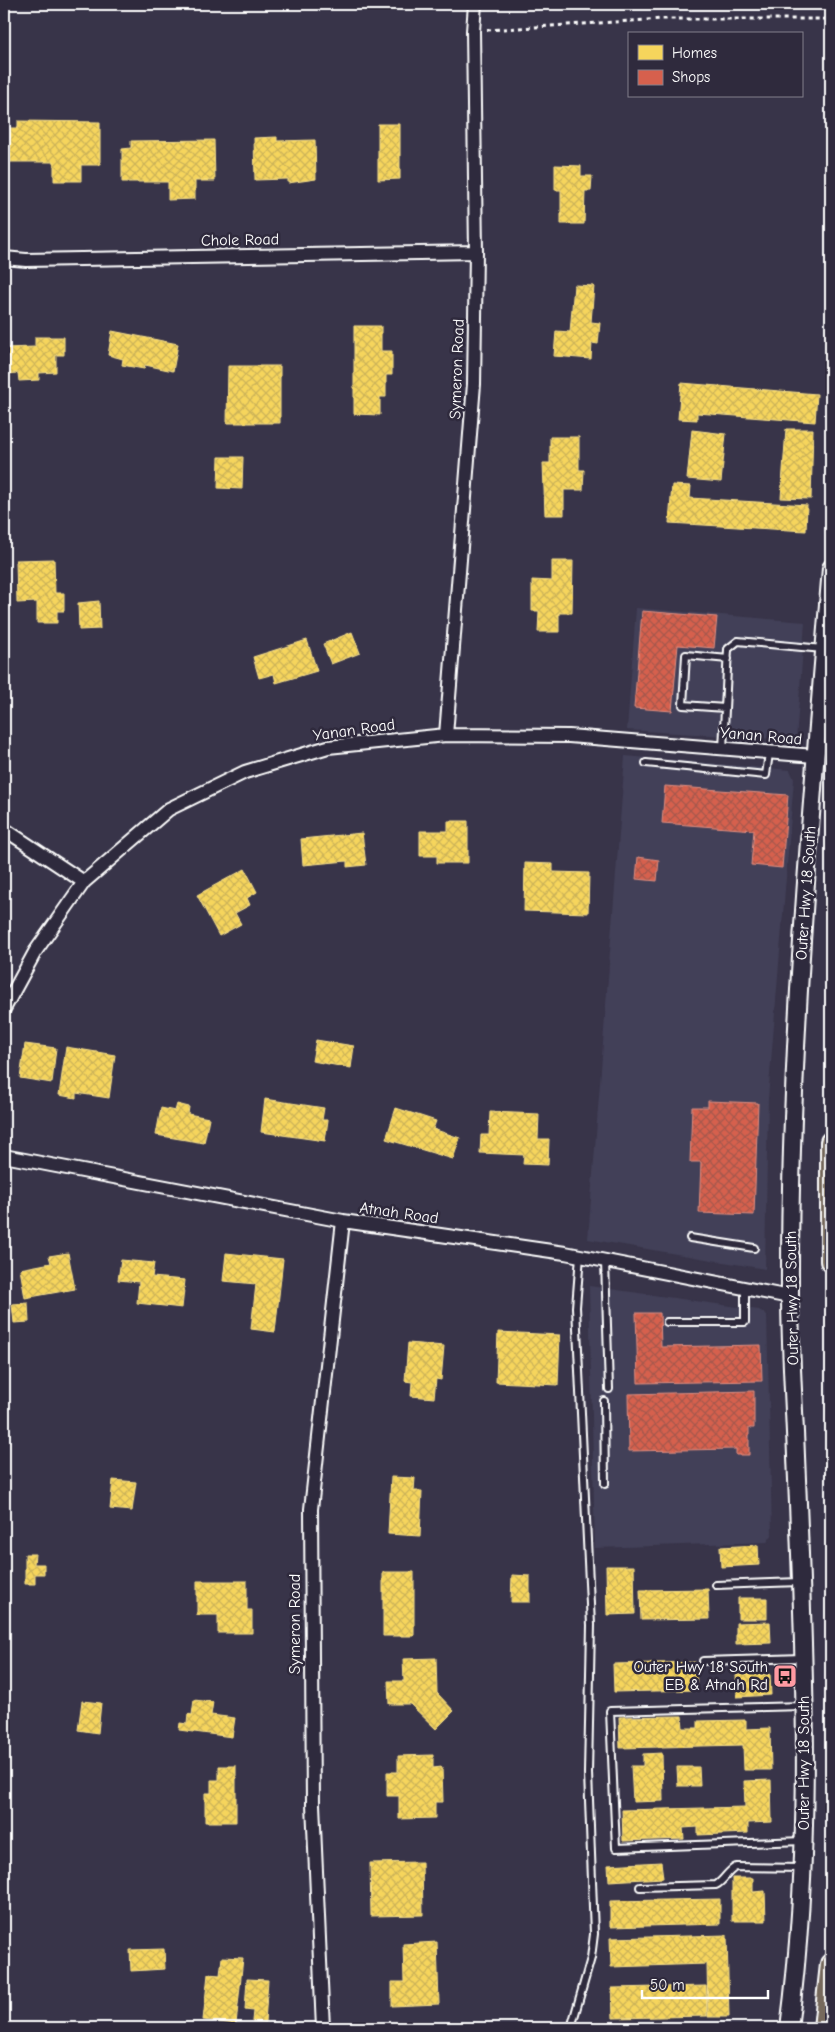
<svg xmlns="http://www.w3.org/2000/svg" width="835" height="2032" font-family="'Comic Neue',sans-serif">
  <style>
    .built { fill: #424058 }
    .homes { fill: url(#homes-cross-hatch); stroke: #f9e28d }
    .shops { fill: url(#shops-cross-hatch); stroke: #e29082 }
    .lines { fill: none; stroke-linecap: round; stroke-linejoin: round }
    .service-casing { stroke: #fff; stroke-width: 10 }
    .minor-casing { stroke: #fff; stroke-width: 16 }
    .tertiary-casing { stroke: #fff; stroke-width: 20 }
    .primary-casing { stroke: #fff; stroke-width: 24 }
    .path { stroke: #fff; stroke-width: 3; stroke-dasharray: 4 4; stroke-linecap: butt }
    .service { stroke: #2f2a3d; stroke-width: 6 }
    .minor { stroke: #2f2a3d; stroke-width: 12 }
    .tertiary { stroke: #2f2a3d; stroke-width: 16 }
    .primary { stroke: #76695c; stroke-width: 20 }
    .labels { text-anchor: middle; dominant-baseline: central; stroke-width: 5; stroke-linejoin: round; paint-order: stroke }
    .street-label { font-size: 16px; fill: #fff; stroke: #2f2a3d }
    .poi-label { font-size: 16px; fill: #fff; stroke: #2f2a3d; text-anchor: end }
  </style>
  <defs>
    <pattern id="homes-cross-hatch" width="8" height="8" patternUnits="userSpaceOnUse" patternTransform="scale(1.25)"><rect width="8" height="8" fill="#f6d55c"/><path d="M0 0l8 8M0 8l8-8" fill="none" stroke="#ccb358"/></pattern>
    <pattern id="shops-cross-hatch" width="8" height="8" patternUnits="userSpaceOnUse" patternTransform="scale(1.25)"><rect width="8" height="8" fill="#d6604d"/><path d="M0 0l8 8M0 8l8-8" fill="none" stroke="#a6594d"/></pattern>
  </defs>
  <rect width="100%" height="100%" fill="#383449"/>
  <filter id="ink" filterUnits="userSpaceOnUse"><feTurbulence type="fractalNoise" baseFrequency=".02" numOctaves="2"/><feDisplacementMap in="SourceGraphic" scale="10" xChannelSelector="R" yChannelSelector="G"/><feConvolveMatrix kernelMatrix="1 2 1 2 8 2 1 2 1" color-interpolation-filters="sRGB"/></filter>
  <g filter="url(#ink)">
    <path class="built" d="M636,608L805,622L796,740L627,730Z
      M625,756L790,770L794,779L768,1099L765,1269L588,1239Z
      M589,1286L759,1310L767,1315L772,1535L767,1542L595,1548Z"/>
    <path class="homes" d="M18,121L100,122V165H81V181H54V162H7L8,128H18Z
      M378,124H400V179L378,180Z
      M277,137V141L315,140L316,179L288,183V179L255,180L254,138Z
      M214,140L215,181H195V199L168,200V182H122V149L131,148V141Z
      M555,165L581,166V176H592L591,191H585L584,224H561V190H555Z
      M574,285L594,286L591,322L600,323L598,344L592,343L591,359L554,356L556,331L570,332Z
      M354,326H381V351H392V375H386V397H380V415L354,414Z
      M112,331L178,344L173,371L145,365L144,369L122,365L123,359L108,355Z
      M35,337H64V355H56V372L39,373V380L19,381L18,373L4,374V348L35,347Z
      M228,366H280V423H227Z
      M681,383L817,394L815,422L697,413V420L678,419Z
      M786,429H813L811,499L781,498Z
      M692,430L726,434L721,482L687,479Z
      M550,437H579V470H584L583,490H564V515H545L543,463H550Z
      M219,457H243L242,489L218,488Z
      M672,485L691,486L690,498L807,505L806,531L669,523Z
      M54,559L55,593H64V611H57V623H37V602L17,603L16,560Z
      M552,561H573L572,613H559V632H538L539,611H532V580L552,581Z
      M99,601L100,629L79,630L78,603Z
      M352,632L360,653L331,664L323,644Z
      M307,640L317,671L276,683L274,674L259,678L253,657Z
      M448,821H468V863H437V856H420V831H448Z
      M362,833L366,865L347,867V861L303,865L301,839Z
      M525,863L553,864V872L589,873L588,913L524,911Z
      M245,869L257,892L247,898L250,905L235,913L241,924L219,936L197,895Z
      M316,1040L354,1046L351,1068L312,1061Z
      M25,1044L56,1048L52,1083L20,1078Z
      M66,1047L115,1055L109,1098L76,1093V1098L59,1095Z
      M265,1099L324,1108L322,1120H328L325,1141L261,1132Z
      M177,1104L189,1107L188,1114L209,1118L204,1143L156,1135L161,1108L175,1111Z
      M396,1108L436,1121L433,1129L460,1138L453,1159L386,1139Z
      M490,1112L539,1114L538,1139H549L548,1165L523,1164L524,1155L480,1153L481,1135H489Z
      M68,1253L75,1289L25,1298L20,1269L51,1263L49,1256Z
      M226,1253L283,1259L275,1332L251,1329L256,1284L223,1281Z
      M121,1260L154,1263L152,1277L185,1280L182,1308L137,1303L139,1282L118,1280Z
      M28,1303L29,1322L14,1323L12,1304Z
      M498,1332L560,1335L558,1385L496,1382Z
      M408,1343L444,1346L441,1380L436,1379L434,1398L411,1396L412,1382L405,1381Z
      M391,1477L415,1478L414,1491H422L420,1536L388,1534Z
      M113,1480L136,1482L132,1511L110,1509Z
      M758,1545L759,1565L721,1567L720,1547Z
      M25,1554H35L34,1564H44V1574H35V1584H25Z
      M606,1566H634L635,1614L607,1615Z
      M383,1572H414V1636H383Z
      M512,1575L530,1576V1602H511Z
      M197,1581H247V1610H252V1633H218V1615H197Z
      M708,1589L709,1619L641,1620L640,1590Z
      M738,1598H767V1619H738Z
      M770,1622L771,1643L736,1644V1623Z
      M436,1658L437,1693L454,1711L436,1729L410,1704H389L388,1681H404L403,1659Z
      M696,1662L697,1690L614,1692L613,1664Z
      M770,1674L771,1695L737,1697L736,1675Z
      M194,1700L213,1702L211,1715L235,1718L232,1737L179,1730L180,1723L187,1724L188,1714L192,1715Z
      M82,1701L101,1703L98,1733L78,1730Z
      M680,1716H682L683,1728H698V1721L746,1720V1729L770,1728L771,1770H744L743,1745L620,1748L619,1717Z
      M662,1753L663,1801L633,1802L631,1766H643V1754Z
      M433,1755V1768L442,1767L443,1802H435V1818L399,1819V1796H387V1772H398V1756Z
      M219,1766H236V1822H205V1793H211V1780H219Z
      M677,1767H699L700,1786H678Z
      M771,1780L772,1822L748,1823V1833L698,1835V1827L683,1828L684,1839L623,1841L622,1810L745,1807L744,1781Z
      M422,1862L423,1915L371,1916L370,1863Z
      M661,1862L663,1878L609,1881L608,1865Z
      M732,1878H753V1892L765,1891L766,1921H732Z
      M720,1899V1924L610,1927V1901Z
      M727,1935L729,2017H708L707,1964L611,1967L610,1938Z
      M437,1942L439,2004L392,2006V1982H404L403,1944Z
      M164,1949L165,1969L131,1971L130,1950Z
      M222,1957L243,1958L236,2024L203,2020L208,1974L220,1975Z
      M247,1979L268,1980L265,2022L252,2021L253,2011L245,2010Z
      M706,1986L707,2016L613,2018L612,1988Z"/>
    <path class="shops" d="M642,611L717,617L714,648L678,645L672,711L634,708Z
      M665,786L788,795L782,868L751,865L754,830L662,823Z
      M638,857L659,860L657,881L636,879Z
      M708,1101L758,1103L754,1215L699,1213L701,1162H690L692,1107H708Z
      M636,1313H660L661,1347L761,1345L762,1381L638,1383Z
      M754,1391V1428H749V1455H736V1449L629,1451L628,1394Z"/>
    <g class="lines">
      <g class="service-casing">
        <path id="service" d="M725,708L683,705L686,655L728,659
          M723,749L728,649L738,641L823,649
          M646,763L766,775L769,753
          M690,1238L754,1248
          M605,1261L609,1389
          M667,1322H745V1288
          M604,1401L605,1484
          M716,1585L800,1582
          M703,1661L802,1658
          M803,1706L610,1711L616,1848L803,1841
          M640,1887L716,1885C725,1880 727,1871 736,1867L802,1868
          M571,2028L591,1958L594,1934L588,1773L591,1625L576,1307L580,1256"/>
      </g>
      <g class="minor-casing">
        <path id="minor" d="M4,258L26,260L476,252
          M446,735L474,384L476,252L473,31L475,4
          M4,829L84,882
          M4,1009L35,952L84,882L169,809L245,772L328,747L446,735L569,736L815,756
          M4,1156L343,1221L565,1253L790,1297
          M323,2028L313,1804L311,1509L343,1221"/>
      </g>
      <g class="tertiary-casing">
        <path id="tertiary" d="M789,2028C814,1839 804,1646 796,1456C794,1402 790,1348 790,1294C789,1052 811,810 831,568"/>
      </g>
      <g class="primary-casing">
        <path id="primary" d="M831,1142V1261
          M824,2028L831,1964"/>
      </g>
      <path class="path" d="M487,30L661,19H831"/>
      <use href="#service" class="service"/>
      <use href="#minor" class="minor"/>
      <use href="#tertiary" class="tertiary"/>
      <use href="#primary" class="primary"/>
    </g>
  </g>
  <defs>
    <g id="bus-square" transform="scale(1.25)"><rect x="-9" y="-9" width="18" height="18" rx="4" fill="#ff9aa2" stroke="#2f2a3d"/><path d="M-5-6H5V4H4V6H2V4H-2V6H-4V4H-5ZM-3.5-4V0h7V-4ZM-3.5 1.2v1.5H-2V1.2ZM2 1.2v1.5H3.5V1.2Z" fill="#111"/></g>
  </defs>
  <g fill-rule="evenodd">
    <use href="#bus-square" x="785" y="1676"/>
  </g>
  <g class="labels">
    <g class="street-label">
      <text transform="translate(240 240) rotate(-1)">Chole Road</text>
      <text transform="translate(457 369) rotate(-88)">Symeron Road</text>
      <text transform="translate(354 730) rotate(-8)">Yanan Road</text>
      <text transform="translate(761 736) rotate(5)">Yanan Road</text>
      <text transform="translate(806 893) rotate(-86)">Outer Hwy 18 South</text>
      <text transform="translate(399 1213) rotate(8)">Atnah Road</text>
      <text transform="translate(792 1298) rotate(-91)">Outer Hwy 18 South</text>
      <text transform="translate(295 1624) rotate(-90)">Symeron Road</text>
      <text transform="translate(804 1763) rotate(-90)">Outer Hwy 18 South</text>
    </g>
    <g class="poi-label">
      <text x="768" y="1667">Outer Hwy 18 South<tspan x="768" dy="18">EB &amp; Atnah Rd</tspan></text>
    </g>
  </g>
  <rect width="835" height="2032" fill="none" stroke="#2f2a3d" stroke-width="20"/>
  <rect x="10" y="10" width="815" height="2012" fill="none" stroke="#fff" stroke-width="2" filter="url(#ink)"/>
  <rect x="628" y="32" width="175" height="65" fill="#2f2a3d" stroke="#827f8b"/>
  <rect x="638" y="45" width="25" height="15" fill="#f6d55c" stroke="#827f8b"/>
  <text x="672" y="58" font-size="15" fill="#ffffff">Homes</text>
  <rect x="638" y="70" width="25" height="15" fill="#d6604d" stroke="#827f8b"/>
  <text x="672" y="82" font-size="15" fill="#ffffff">Shops</text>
  <path d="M642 1990v8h126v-8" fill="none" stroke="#ffffff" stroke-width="2.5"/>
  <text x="650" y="1990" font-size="15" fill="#ffffff" stroke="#2f2a3d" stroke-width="4" paint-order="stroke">50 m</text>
</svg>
